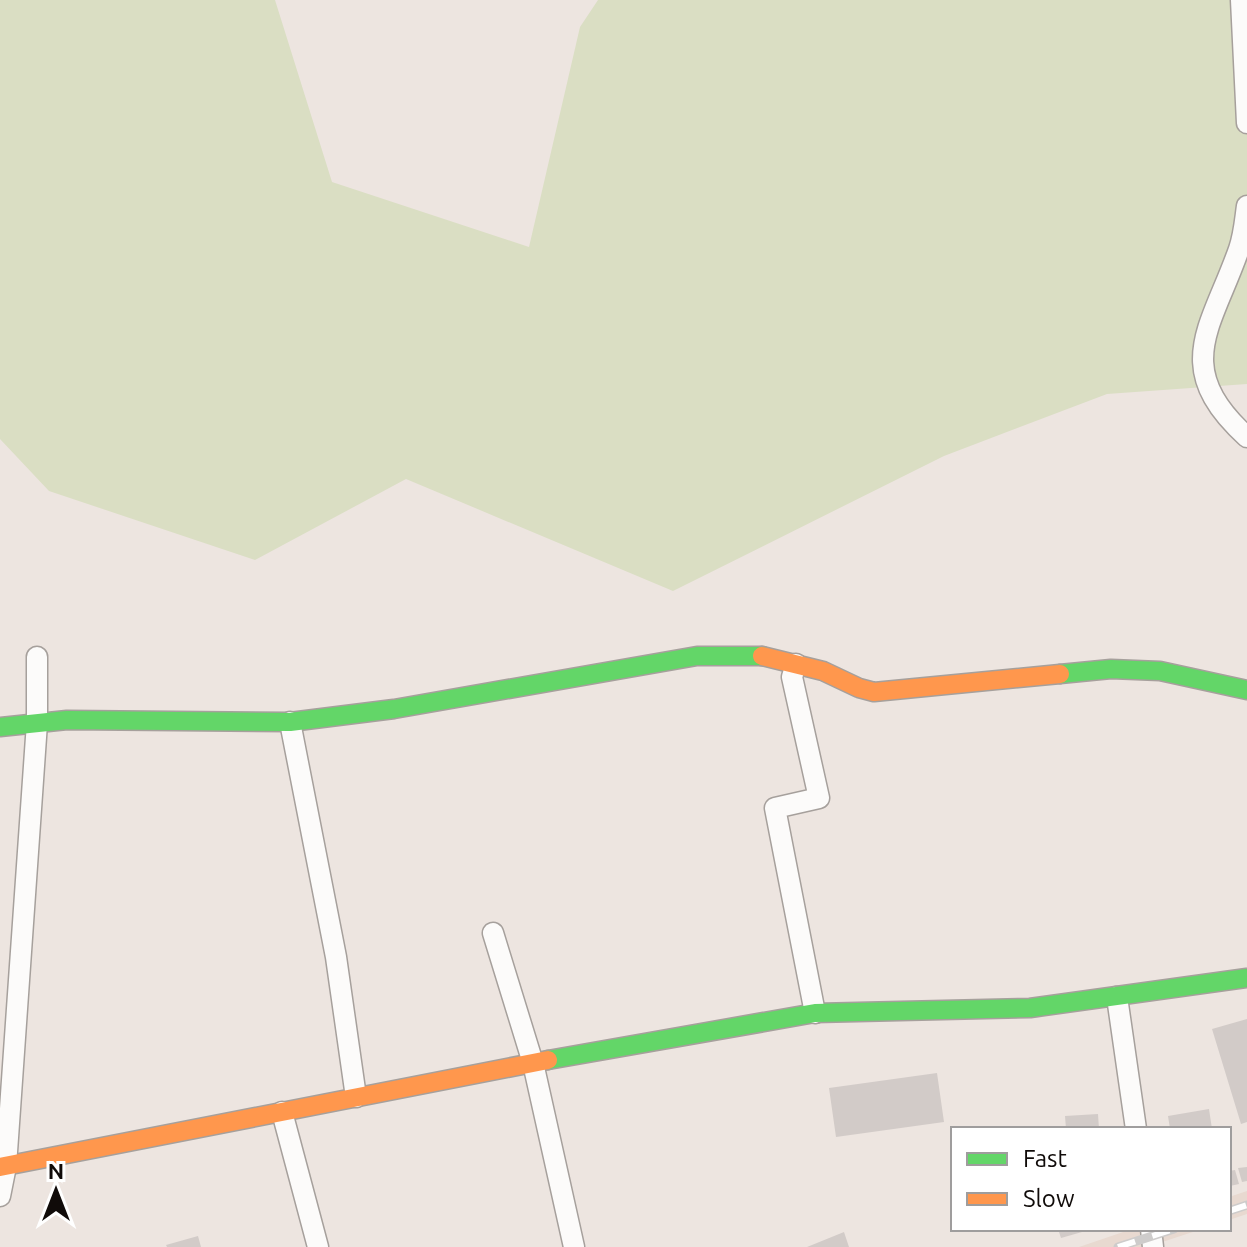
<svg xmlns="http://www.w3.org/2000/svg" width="1247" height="1247" font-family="Ubuntu,sans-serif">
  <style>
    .built { fill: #e8d9d0 }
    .green { fill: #dadec3 }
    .building { fill: #d2cbc8 }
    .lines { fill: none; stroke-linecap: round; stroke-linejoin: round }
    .street-casing { stroke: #a6a09c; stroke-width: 23 }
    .fast-casing { stroke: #a6a09c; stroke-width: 21 }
    .slow-casing { stroke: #a6a09c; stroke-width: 21 }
    .street { stroke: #fcfbfa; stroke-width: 20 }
    .fast { stroke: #63d668; stroke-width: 18 }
    .slow { stroke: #ff974d; stroke-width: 18 }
    .rail-casing { stroke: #cecccb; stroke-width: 9 }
    .rail { stroke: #fff; stroke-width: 6; stroke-dasharray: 18; stroke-linecap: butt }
  </style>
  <rect width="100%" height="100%" fill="#ede5e0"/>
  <path class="built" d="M1247,1191V1214L1229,1220V1197Z
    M1132,1229H1202L1147,1247H1079Z"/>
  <path class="green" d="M0,0H275L332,182L529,247L580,27L598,0H1247V384L1107,394L944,456L673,591L406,479L255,560L49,491L0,439Z"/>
  <path class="building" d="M1247,1019V1122L1241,1124L1212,1029Z
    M937,1073L944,1122L836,1137L829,1088Z
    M1209,1109L1212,1129H1170L1168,1116Z
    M1098,1114L1099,1129H1066L1065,1116Z
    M1247,1167V1181L1242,1182L1238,1168Z
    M1235,1170L1239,1184L1230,1186L1229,1171Z
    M1058,1229H1089V1230L1061,1238Z
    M844,1232L849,1247H807Z
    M198,1236L201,1247H167L166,1245Z"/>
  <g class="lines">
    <g class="street-casing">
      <path id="street" d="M1241,0L1247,123
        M1247,206C1245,220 1244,235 1239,249C1212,327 1170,367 1247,437
        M796,664L792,677L819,798L775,808L815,1013
        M290,722L336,957L356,1097
        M493,933L533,1063L574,1247
        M1117,997L1136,1129
        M282,1112L318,1247
        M0,1196L6,1166L37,723V657
        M1151,1229L1153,1247"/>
    </g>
    <g class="fast-casing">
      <path id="fast" d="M1060,674L1111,669L1160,671L1247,690
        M0,727L67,720L290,722L394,709L697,656H762
        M548,1060L815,1013L1030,1008L1247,978"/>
    </g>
    <g class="slow-casing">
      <path id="slow" d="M762,656L823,671L859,688L874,692L1060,674
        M0,1167L548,1060"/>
    </g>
    <use href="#street" class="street"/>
    <use href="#fast" class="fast"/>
    <use href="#slow" class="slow"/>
    <g class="rail-casing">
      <path id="rail" d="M1229,1211L1247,1205
        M1118,1247L1174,1229"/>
    </g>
    <use href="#rail" class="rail"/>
  </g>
  <rect x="951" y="1127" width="280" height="104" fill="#ffffff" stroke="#9f9d9d" stroke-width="2"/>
  <rect x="967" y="1153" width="40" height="12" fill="#63d668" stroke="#9f9d9d" stroke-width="2"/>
  <text x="1023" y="1167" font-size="24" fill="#100b09">Fast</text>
  <rect x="967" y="1193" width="40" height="12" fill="#ff974d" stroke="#9f9d9d" stroke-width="2"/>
  <text x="1023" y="1207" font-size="24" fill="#100b09">Slow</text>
  <g transform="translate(56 1191)" stroke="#ffffff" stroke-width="6" paint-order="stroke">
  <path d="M0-6L14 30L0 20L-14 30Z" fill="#100b09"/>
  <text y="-12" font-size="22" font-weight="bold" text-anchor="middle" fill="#100b09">N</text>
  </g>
</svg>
